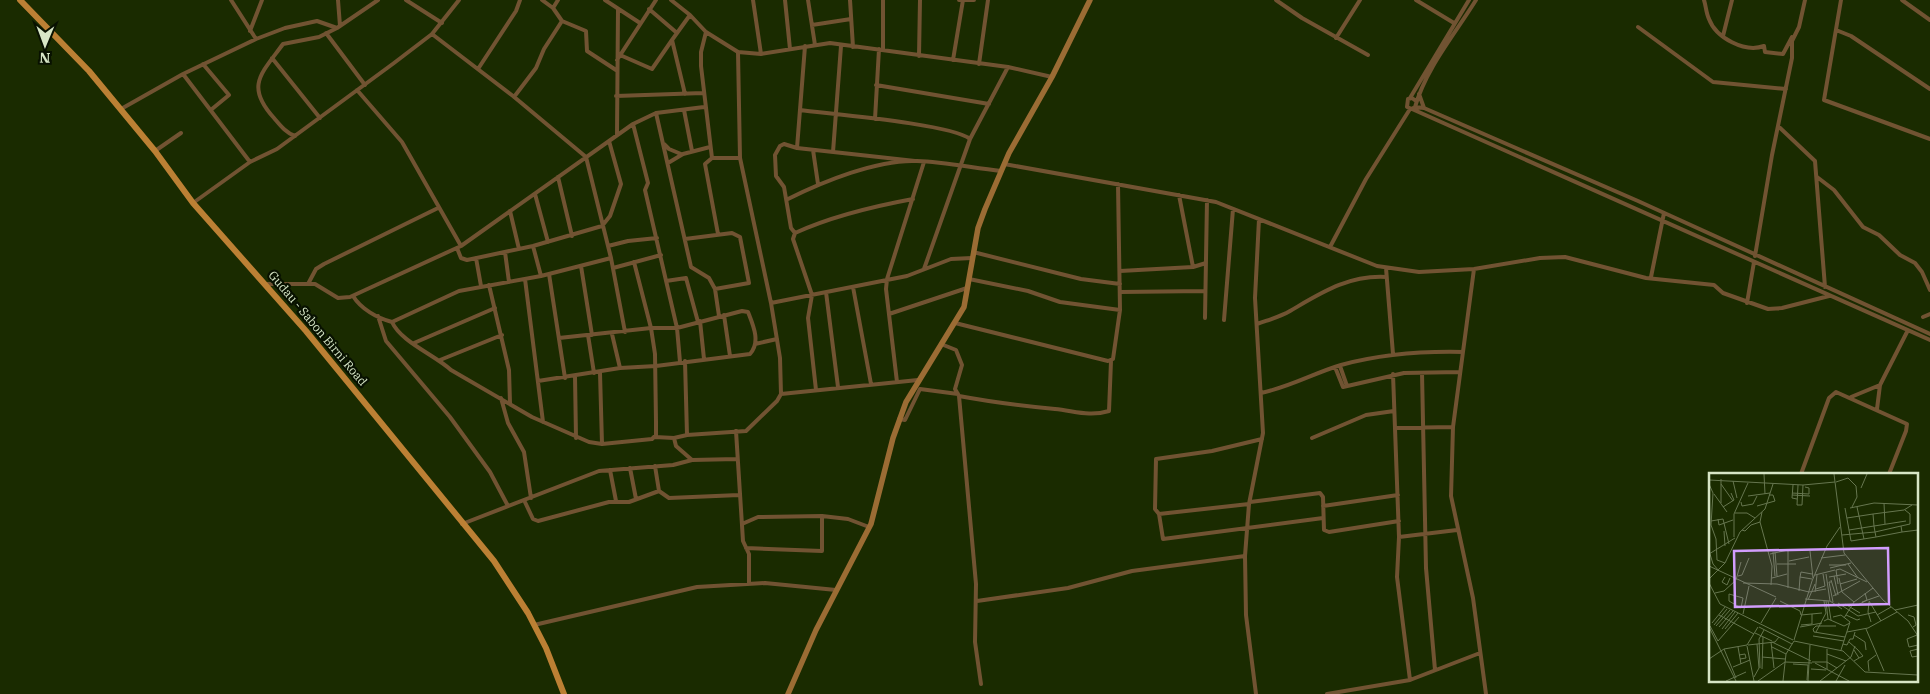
<svg xmlns="http://www.w3.org/2000/svg" width="1930" height="694" font-family="'IBM Plex Serif',serif">
  <style>
    .lines { fill: none; stroke-linecap: round; stroke-linejoin: round }
    .street { stroke: #715332; stroke-width: 4 }
    .secondary { stroke: #9b6c34; stroke-width: 5.5 }
    .primary { stroke: #bc8034; stroke-width: 6 }
    .labels { text-anchor: middle; dominant-baseline: central; stroke-width: 4.5; stroke-linejoin: round; paint-order: stroke }
    .street-label { font-size: 12px; fill: #d7e6c6; stroke: #081100 }
    .inset-road { fill: none; stroke: #66764f; stroke-width: 1 }
    .view { fill: #d29dfd; fill-opacity: 0.15; stroke: #d29dfd; stroke-width: 2.5 }
    .inset-edge { fill: none; stroke: #d7e6c6; stroke-width: 2.5 }
  </style>
  <rect width="100%" height="100%" fill="#1a2b00"/>
  <g class="lines">
    <path class="street" d="M231,0L256,39
      M338,0L340,26
      M406,0L442,23
      M605,0L640,23
      M671,0L690,15L706,32L738,52L761,54L830,43L1008,67L1052,77
      M753,0L761,54
      M785,0L790,49
      M808,0L815,45
      M850,0L853,47
      M883,0V49
      M959,0H974
      M1276,0L1302,18L1368,55
      M1416,0L1454,23
      M1704,0C1706,6 1706,13 1709,19C1716,38 1745,53 1764,46L1765,52L1783,54L1792,37
      M1841,0L1824,100L1930,139
      M1902,0L1930,20
      M553,8L558,0
      M649,9L677,33
      M562,21L586,31L587,51L616,70
      M812,25L851,19
      M1638,27L1713,82L1786,89
      M1836,30L1851,36L1930,89
      M250,31L262,0
      M706,32L701,52V66L712,158
      M326,33L365,85
      M432,34L513,96L586,157L611,258L625,332
      M1723,36L1732,0
      M1336,38L1360,0
      M620,55L652,69L672,40
      M919,56L920,0
      M272,58L320,118
      M617,60L656,0
      M953,60L963,0
      M203,64L229,95L212,109
      M979,64L988,0
      M478,69L516,11L520,0
      M183,74L250,162
      M876,85L989,104
      M357,90L402,142L461,246
      M685,94L672,40L690,15
      M1419,94L1424,108
      M616,96L703,93
      M514,97L536,68L544,49L562,21L553,8L542,0
      M1410,98L1469,0
      M1416,101L1412,98L1408,99L1407,107L1412,109L1415,107C1426,68 1455,34 1476,0
      M1415,107L1424,108L1638,201L1930,334
      M121,109L183,74L256,39L285,28L317,21L337,28
      M1412,109L1930,340
      M684,110L692,151
      M800,110C830,114 952,124 970,139
      M656,113L691,267L709,278L715,289L719,316
      M875,119L879,49
      M633,124L648,183L645,190L677,328L680,362
      M1778,126L1815,161L1825,287
      M617,135L618,9
      M295,136C286,133 280,125 274,118C245,86 261,74 283,44L319,37L337,28L378,0
      M664,144L669,149L681,154
      M797,148L805,46
      M813,150L818,184
      M155,151L181,133
      M833,152L841,46
      M668,163L683,154L710,147
      M1004,164L1216,202L1377,266L1419,272L1474,269L1540,258L1565,257L1646,278L1714,285L1723,293L1768,309L1782,308L1829,296
      M558,177L572,236
      M1817,177L1834,190L1863,227L1879,235L1900,255L1915,263L1922,272L1930,290
      M535,194L548,242
      M1179,195L1193,267
      M788,199C822,182 878,159 917,161C945,162 973,168 1001,171
      M193,203L250,162L277,149L394,63L432,34L459,0
      M510,211L519,249
      M795,233L791,228L784,187L776,176L775,155L780,146L784,144L797,148L915,161
      M718,234L705,164L712,158H740
      M685,239L732,233L740,237L749,283L715,289
      M533,246L541,276
      M608,246L628,241L657,238
      M1330,247L1366,179L1410,109
      M457,248L461,258L467,260L533,246L602,226L610,216L621,184L609,141
      M505,252L509,282
      M973,252L1081,279L1120,284
      M1755,256L1772,155L1792,58V41L1799,27L1805,0
      M476,258L481,286
      M581,266L592,335
      M613,268L661,255
      M1386,268L1393,354
      M924,269L970,139L1008,67
      M1474,269L1453,427L1451,496L1473,598L1486,694
      M1120,271L1193,267L1206,263
      M549,274L565,378
      M1651,277L1664,213
      M525,279L543,422
      M969,279L1028,291L1060,302L1120,310
      M666,281L686,278L698,322
      M267,284H315L338,298L350,297L461,246L633,124L656,113L704,107
      M308,284L316,269L324,264L438,208
      M489,285L509,370L510,403
      M853,287L871,384
      M826,292L838,387
      M1120,292L1205,291
      M353,296C361,309 377,318 392,322L459,291L541,276L611,258
      M771,303L907,276L951,259L972,258
      M1747,303L1754,262
      M889,314L967,288
      M724,315L730,356
      M378,316L386,341L450,417L490,472L508,506
      M1923,317L1930,314
      M1205,318L1207,200
      M1224,320L1233,209
      M700,321L704,359
      M392,322C401,342 435,355 451,370L532,417L589,442L602,444L652,439L656,435V422L655,354L651,328L634,262
      M955,323L1108,361L1113,359L1120,310L1118,184
      M1257,324C1268,320 1280,317 1290,311C1321,293 1348,275 1386,277
      M612,334L620,368
      M588,335L594,373
      M414,343L495,308
      M755,344L777,339
      M941,344L956,350L962,365L955,389L959,396L976,584L975,642L981,684
      M440,360L502,335
      M685,361L687,435
      M1340,366L1347,386
      M1335,367L1343,387L1404,373L1460,372
      M600,373L602,444
      M1422,373L1426,568L1435,670
      M1393,374L1399,537L1397,577L1410,680
      M575,376L576,438
      M538,381L620,368L656,366L750,354C761,342 753,325 748,312L742,311L677,328H651L559,338
      M897,382L886,289L887,279L924,162
      M816,390L808,318L812,295L793,239L795,233C830,217 875,206 913,199
      M1261,393C1290,387 1314,373 1341,365C1382,354 1421,351 1463,352
      M781,394L918,380
      M959,396C991,402 1023,406 1055,409C1075,411 1089,417 1109,411L1111,361
      M1851,397L1880,385
      M501,398L508,423L524,452L531,498
      M1877,409L1880,385L1908,330
      M899,419L905,420L920,389L958,394
      M1395,428L1453,427
      M736,431L743,541L749,554V583
      M655,437L674,438L676,446L692,460
      M674,438L687,435L746,431L777,401L781,394L780,358L771,303L740,158L738,52
      M1312,438L1366,415L1394,411
      M1262,439L1212,451L1156,459L1155,509L1159,514L1163,539L1323,518
      M655,466L659,491L669,498L739,495
      M630,468L636,499
      M610,470L616,501
      M1801,474L1829,398L1836,392L1907,424L1906,431L1889,474
      M524,500L533,519L538,521L609,502H629L659,491
      M1250,502L1320,493L1323,497L1324,530L1329,532L1399,521
      M1323,506L1398,495
      M1159,514L1249,504
      M462,524L599,471L673,465L692,460L737,459
      M742,524L758,517L822,516L848,519L869,527
      M1399,537L1457,530
      M746,548L822,551V516
      M977,601L1068,588L1132,571L1245,556
      M534,625L697,587L765,583L836,590
      M1256,694L1246,615L1245,556L1249,504L1263,433L1255,298L1259,219
      M1327,694L1410,680L1480,653"/>
    <path class="secondary" d="M788,694L816,630L871,524L893,438L906,402L964,307L978,228L985,209L1009,153L1052,77L1090,0"/>
    <path class="primary" d="M20,0L89,71L155,151L193,203L306,331L494,561L528,613L546,648L564,694"/>
  </g>
  <g class="labels">
    <g class="street-label">
      <text transform="translate(318 328) rotate(50)">Gudau - Sabon Birni Road</text>
    </g>
  </g>
  <g transform="translate(1709 473)">
    <rect width="209" height="209" fill="#1a2b00"/>
    <path class="inset-road" d="M55,1L56,21M125,1L135,80L174,127L199,148L209,163M0,7L94,12L126,9M24,8L28,25M127,9L139,5L147,13L148,24L143,34M0,11L4,20L2,52L7,66L8,87L16,90M12,11L24,28M84,12L83,25L88,26M89,12L88,32H93L94,12M152,15L158,1M83,20L100,21V15L96,14M5,21L18,39M83,22L101,23M39,23L61,20M32,29L33,33L44,31L48,23M12,30V6M175,30L176,51M48,33L66,28L64,22H60M14,34L25,27L22,20M148,34L155,66M136,35L142,68L167,64L166,59L192,53L193,59L209,57M141,35L165,30L209,32M53,39L51,49L63,93L62,112M26,40H38L46,45M138,45L164,41M9,46L10,52L24,47M2,48L14,46L20,71M192,53L201,51V41L196,37M33,57L36,58L42,52L51,49M140,57L165,53L164,41L195,37L203,32M15,58L16,73M133,62L166,59L165,53L197,48M25,64V41L39,10M167,64L193,59M101,78L104,105M64,79L66,103M66,79L68,103M0,81L26,65M1,81L4,91L10,98M61,81L79,77V115M112,85L136,82M80,88L100,84M68,91H87M139,91L149,105M120,92H137M0,93L67,124M121,95L142,90M131,96L158,109M117,101L121,128M106,102L126,97M29,103L33,102L40,85M125,103L129,122M16,104L13,109L18,112L21,105M91,104L92,99L103,101M120,104L137,101M63,105L78,101M130,105L133,119L145,129M0,106L16,90L31,59L56,36L64,11M27,107L32,89M122,107L127,123M122,109H120L124,129M0,110L11,131L84,167M34,110L68,111L100,119M129,111L127,97L131,96M131,111L148,106M107,116L116,113L114,101M90,118L91,104L103,106M100,119L117,116M106,119L108,102M6,120L15,118L26,108M20,121L34,125L32,135L20,128ZM124,123L151,108M96,126L121,128L133,136M99,127L106,111M71,128L91,138L92,142L113,140M117,128L119,146M119,128L122,147M160,128L172,148M153,129L170,123M160,129L159,139L162,149M129,130L149,143L167,139M136,131L151,140M149,132L158,127L156,120M186,137L209,132M34,141L40,113M10,142L45,161M137,142L148,147L151,146M168,142L182,134M199,142L205,144L207,152L204,154M124,144L132,142L141,149L132,177M135,145L145,129L164,115M115,148L119,146L135,153L141,150M3,150L16,134M52,150L67,125M5,152L18,136M92,152L103,151V141M1,153L9,168L30,144M7,153L21,137M127,153H107L104,156L105,159L136,164M0,154L27,208M10,154L24,138M50,154L83,171M91,154L113,150M13,156L26,139M16,156L29,140M157,156L175,198M107,159L117,140L115,128M138,159L159,155L188,139M46,160L63,168M145,162L156,169L157,177M208,162L198,166L200,174L209,172M104,163L135,168M85,167L103,108L118,73L131,54M85,168L134,178L156,199L209,202M62,169L65,195M63,169L102,188M140,169L149,177L154,183L150,185M134,171L138,172L141,166H144L146,159M38,172L49,154M39,172L66,169L70,164M38,173L45,208M29,174L32,191M63,174L77,181M15,176L27,205M209,176L201,178L203,184L209,183M118,181L137,188M30,182L36,181L37,185L31,186M53,184L76,186M0,186L15,176L38,172M145,188L150,185L145,177M103,189H118L128,195M106,190L140,208M84,191L99,192L98,207M24,194L41,187M51,195L50,166L55,157M53,196L54,164M102,196L117,197M118,196V176M160,198L159,188L167,182M45,204L50,195L48,171M17,208L37,199M49,208L76,189L103,190M74,208L77,181L85,168M99,208L101,172M111,208L142,184L146,173M127,208L136,192"/>
    <path class="view" d="M179,75L180,131L26,134L25,78Z"/>
    <rect width="209" height="209" class="inset-edge"/>
  </g>
  <g transform="translate(45 45) rotate(181)" stroke="#081100" stroke-width="4" paint-order="stroke">
  <path d="M0-4L9 19L0 12L-9 19Z" fill="#d7e6c6"/>
  <text y="-8" font-size="14" font-weight="bold" text-anchor="middle" fill="#d7e6c6">N</text>
  </g>
</svg>
